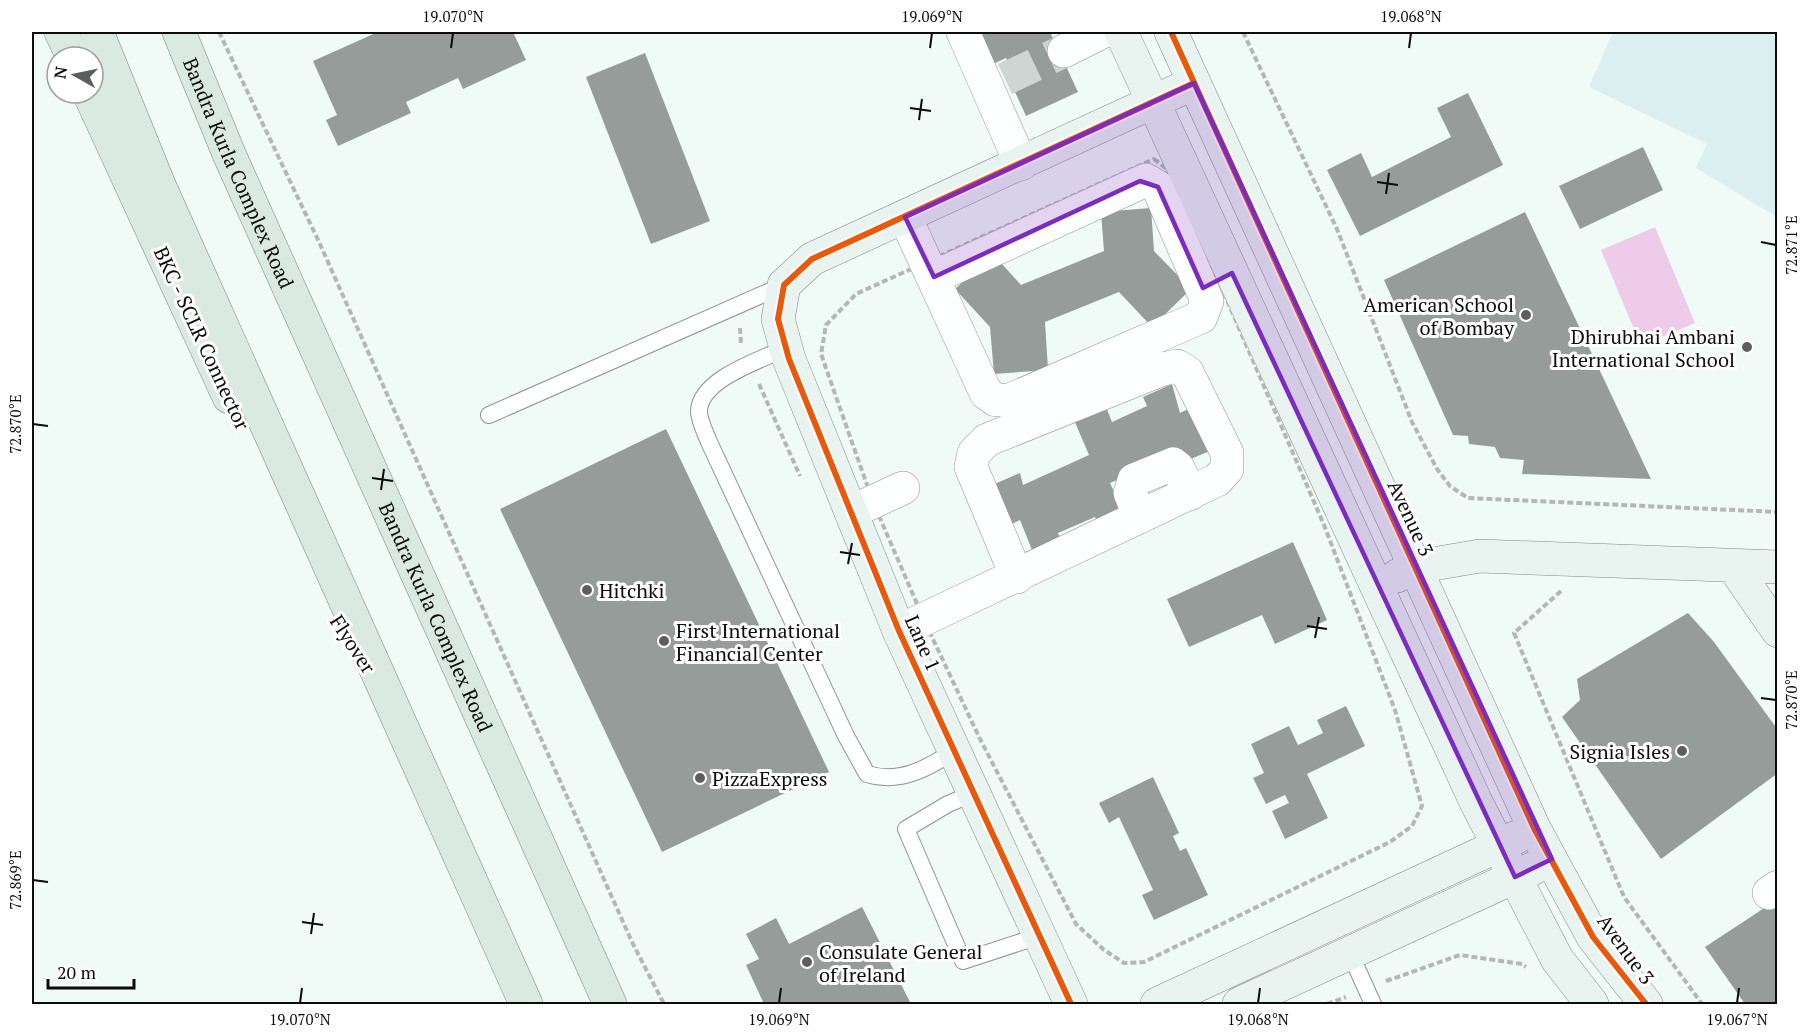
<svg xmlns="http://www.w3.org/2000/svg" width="1809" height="1036" font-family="'PT Serif',serif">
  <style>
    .pitch { fill: #dceff0 }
    .water { fill: #eecce9 }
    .building { fill: #969c9a }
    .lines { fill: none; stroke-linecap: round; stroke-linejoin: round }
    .street-tunnel { stroke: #ced6d3; stroke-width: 33; stroke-dasharray: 33 16; stroke-linecap: butt }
    .lane-casing { stroke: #8f9391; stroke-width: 18 }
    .street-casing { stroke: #8f9391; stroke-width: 34 }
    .secondary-casing { stroke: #858a88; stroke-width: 34 }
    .primary-casing { stroke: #7c807f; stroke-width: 34 }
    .path { stroke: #b5b7b6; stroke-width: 4; stroke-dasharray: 6 3; stroke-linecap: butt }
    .lane { stroke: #fdfefe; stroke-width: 16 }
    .street { stroke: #fdfefe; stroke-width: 33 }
    .secondary { stroke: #e9f3f0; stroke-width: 33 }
    .primary { stroke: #dae9e2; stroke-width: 33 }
    .cycleway-casing { stroke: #fff; stroke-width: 10 }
    .cycleway { stroke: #e8590c; stroke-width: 6 }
    .marked { fill: #7b2cbf; fill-opacity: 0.2; stroke: #7b2cbf; stroke-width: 4.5; stroke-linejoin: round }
    .ticks { fill: none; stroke: #0c0c0c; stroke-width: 2 }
    .poi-dot { fill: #5c5f5e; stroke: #fff; stroke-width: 2 }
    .labels { text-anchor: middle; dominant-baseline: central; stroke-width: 6; stroke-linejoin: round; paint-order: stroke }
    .street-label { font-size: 20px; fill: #0c0c0c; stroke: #fff }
    .poi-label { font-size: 20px; fill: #0c0c0c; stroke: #fff; text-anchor: start }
    .neatline { fill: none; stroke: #0c0c0c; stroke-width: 2 }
    .ticks-label { font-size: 15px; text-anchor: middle; fill: #0c0c0c }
  </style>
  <rect width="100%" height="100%" fill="#f0faf6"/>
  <path class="pitch" d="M1613,32H1777V217L1696,168L1707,144L1589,87Z"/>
  <path class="water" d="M1655,227L1695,323L1641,346L1601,250Z"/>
  <path class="building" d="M378,32H513L526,60L463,89L458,78L406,102L411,113L338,146L326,120L337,115L313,61Z
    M976,32H1050L1078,92L1026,116L1011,83L1016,80L1006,58L991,65Z
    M645,53L710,221L651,244L586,77Z
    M1468,93L1503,165L1360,236L1327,170L1361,153L1372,177L1451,137L1437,108Z
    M1643,147L1663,190L1580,229L1559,186Z
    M1151,208L1154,251L1191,289L1152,327L1119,292L1045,322L1048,370L994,374L990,327L955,289L993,254L1021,285L1104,251L1101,212Z
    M1525,212L1651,479L1522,474L1524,460L1500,458L1495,447L1469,444L1468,436L1453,435L1384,280Z
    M1172,384L1180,413L1199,404L1217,448L1181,463L1178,454L1110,483L1125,516L1099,527L1095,517L1058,533L1062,543L1034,555L1020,520L1006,527L990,486L1020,473L1023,485L1089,455L1074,420L1106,407L1112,422L1147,406L1143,397Z
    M666,429L829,772L662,852L500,509Z
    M1293,542L1327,620L1275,644L1262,615L1189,647L1167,599Z
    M1688,613L1714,642L1778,730V773L1661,859L1562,717L1580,700L1577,679Z
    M1346,706L1365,746L1307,774L1328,818L1285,839L1272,811L1289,803L1285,795L1266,804L1253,778L1264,773L1251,744L1289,726L1298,745L1323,733L1317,720Z
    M1153,777L1179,833L1173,836L1180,851L1186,848L1208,895L1154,920L1142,895L1153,890L1119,817L1109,823L1099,803Z
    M1778,899V1004H1745L1705,947Z
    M862,907L911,1004H764L746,965L759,959L746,934L776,918L789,944Z"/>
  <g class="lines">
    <path class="street-tunnel" d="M1005,79L1064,51"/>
    <g class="lane-casing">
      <path id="lane" d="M786,348C761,360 700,379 699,411C699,421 706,434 709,442L846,736L867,774C899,784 927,769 954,751
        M489,415L784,285
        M974,793L948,804L906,829L963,961L1039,936
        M1350,953L1373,1004"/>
    </g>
    <g class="street-casing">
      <path id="street" d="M963,32L1021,164
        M1064,51L1102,32
        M905,217L986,393L996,400H1010L1201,317L1207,301L1158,187L1146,180L934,277
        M851,512L903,488
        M1140,517L1130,493L1134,480L1173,464L1178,468L1190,494
        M899,631L1217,480L1227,469V453L1187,372L1177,366L1163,369L987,440L974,453L971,467L1017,577
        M1769,893L1778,887"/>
    </g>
    <g class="secondary-casing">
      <path id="secondary" d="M1121,32L1476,802L1557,959L1592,1004
        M1171,32L1534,828L1593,937L1646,1004
        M1733,566L1778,631
        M1397,576L1415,567L1480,556L1778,567
        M1071,1004L899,631L789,359L778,319L784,285L812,259L1194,83
        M1157,1004L1517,837
        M1239,1004L1534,868"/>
    </g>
    <g class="primary-casing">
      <g id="primary">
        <path d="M61,32L73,57"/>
        <path d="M97,32L159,185L526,1004"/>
        <path id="s1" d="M179,32L229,154L610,1004"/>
        <path d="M89,93L229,397"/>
      </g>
    </g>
    <path class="path" d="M219,32L319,242L632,942L664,1004
      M1243,32L1337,229L1412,422L1437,469L1450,486L1468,498L1778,512
      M1154,159L1172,173L1324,525L1395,710L1422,806L1412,826L1390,842L1144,962L1124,963L1104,950L1076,924L980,739L924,620L873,502L821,354L826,325L856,294Z
      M740,328L741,344
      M759,384L800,476
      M1561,591L1514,633L1624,897L1702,1004
      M1386,981L1460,955L1522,964L1526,967
      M1327,1004L1346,997"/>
    <use href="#lane" class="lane"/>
    <use href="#street" class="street"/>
    <use href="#secondary" class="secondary"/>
    <use href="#primary" class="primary"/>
    <g class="cycleway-casing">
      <path id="cycleway" d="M1171,32L1534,828L1593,937L1646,1004
        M1071,1004L899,631L789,359L778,319L784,285L812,259L1194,83"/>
    </g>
    <use href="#cycleway" class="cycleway"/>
  </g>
  <path class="marked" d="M1194,83L1552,859L1515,877L1232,273L1203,288L1158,187L1140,181L934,277L905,217Z"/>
  <path class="ticks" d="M451,48L453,33M930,48L932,33M1409,48L1411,33M910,108L931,111M919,120L922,99M1377,182L1398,185M1386,194L1389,173M1761,242L1776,245M33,424L48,426M372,478L393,481M381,490L384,469M840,552L860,555M848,564L852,543M1307,626L1327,629M1315,638L1319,617M1761,698L1776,700M33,880L48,882M302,922L323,925M311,934L314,913M300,1003L302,988M779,1003L781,988M1258,1003L1260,988M1737,1003L1739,988"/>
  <g class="poi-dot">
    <circle cx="1526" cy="315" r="6"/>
    <circle cx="1747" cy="347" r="6"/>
    <circle cx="587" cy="590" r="6"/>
    <circle cx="664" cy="641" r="6"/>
    <circle cx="1682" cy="751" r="6"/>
    <circle cx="700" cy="778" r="6"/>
    <circle cx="807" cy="962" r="6"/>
  </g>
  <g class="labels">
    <g class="street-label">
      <text stroke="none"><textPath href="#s1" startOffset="153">Bandra Kurla Complex Road</textPath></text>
      <text transform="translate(202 338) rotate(65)">BKC - SCLR Connector</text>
      <text transform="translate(1411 518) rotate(65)">Avenue 3</text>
      <text stroke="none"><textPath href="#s1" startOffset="639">Bandra Kurla Complex Road</textPath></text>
      <text transform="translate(923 643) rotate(66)">Lane 1</text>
      <text transform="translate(353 644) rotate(57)">Flyover</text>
      <text transform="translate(1626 949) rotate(54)">Avenue 3</text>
    </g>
    <g class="poi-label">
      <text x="1514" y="304" text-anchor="end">American School<tspan x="1514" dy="23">of Bombay</tspan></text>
      <text x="1735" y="336" text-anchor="end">Dhirubhai Ambani<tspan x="1735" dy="23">International School</tspan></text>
      <text x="599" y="590">Hitchki</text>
      <text x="676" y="630">First International<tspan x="676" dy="23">Financial Center</tspan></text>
      <text x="1670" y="751" text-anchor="end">Signia Isles</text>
      <text x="712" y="778">PizzaExpress</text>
      <text x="819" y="951">Consulate General<tspan x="819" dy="23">of Ireland</tspan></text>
    </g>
  </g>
  <rect width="1809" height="1036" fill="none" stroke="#ffffff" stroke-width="66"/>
  <g transform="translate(75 75) rotate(279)"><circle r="28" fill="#ffffff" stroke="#9e9e9e" stroke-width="1.5"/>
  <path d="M0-4.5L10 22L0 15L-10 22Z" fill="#5c5f5e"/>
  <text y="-9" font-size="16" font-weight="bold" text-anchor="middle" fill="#0c0c0c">N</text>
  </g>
  <path d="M48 979v9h86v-9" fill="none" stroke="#0c0c0c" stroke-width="3"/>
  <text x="57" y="979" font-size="18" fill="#0c0c0c" stroke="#ffffff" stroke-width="4.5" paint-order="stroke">20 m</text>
  <rect x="33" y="33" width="1743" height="970" class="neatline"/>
  <g class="ticks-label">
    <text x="453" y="22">19.070°N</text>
    <text x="932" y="22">19.069°N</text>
    <text x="1411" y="22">19.068°N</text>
    <text transform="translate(1792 245) rotate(-90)" y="5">72.871°E</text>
    <text transform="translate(16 424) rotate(-90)" y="5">72.870°E</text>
    <text transform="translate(1792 700) rotate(-90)" y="5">72.870°E</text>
    <text transform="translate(16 880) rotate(-90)" y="5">72.869°E</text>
    <text x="300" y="1025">19.070°N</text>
    <text x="779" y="1025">19.069°N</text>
    <text x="1258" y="1025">19.068°N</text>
    <text x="1737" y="1025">19.067°N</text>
  </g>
</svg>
